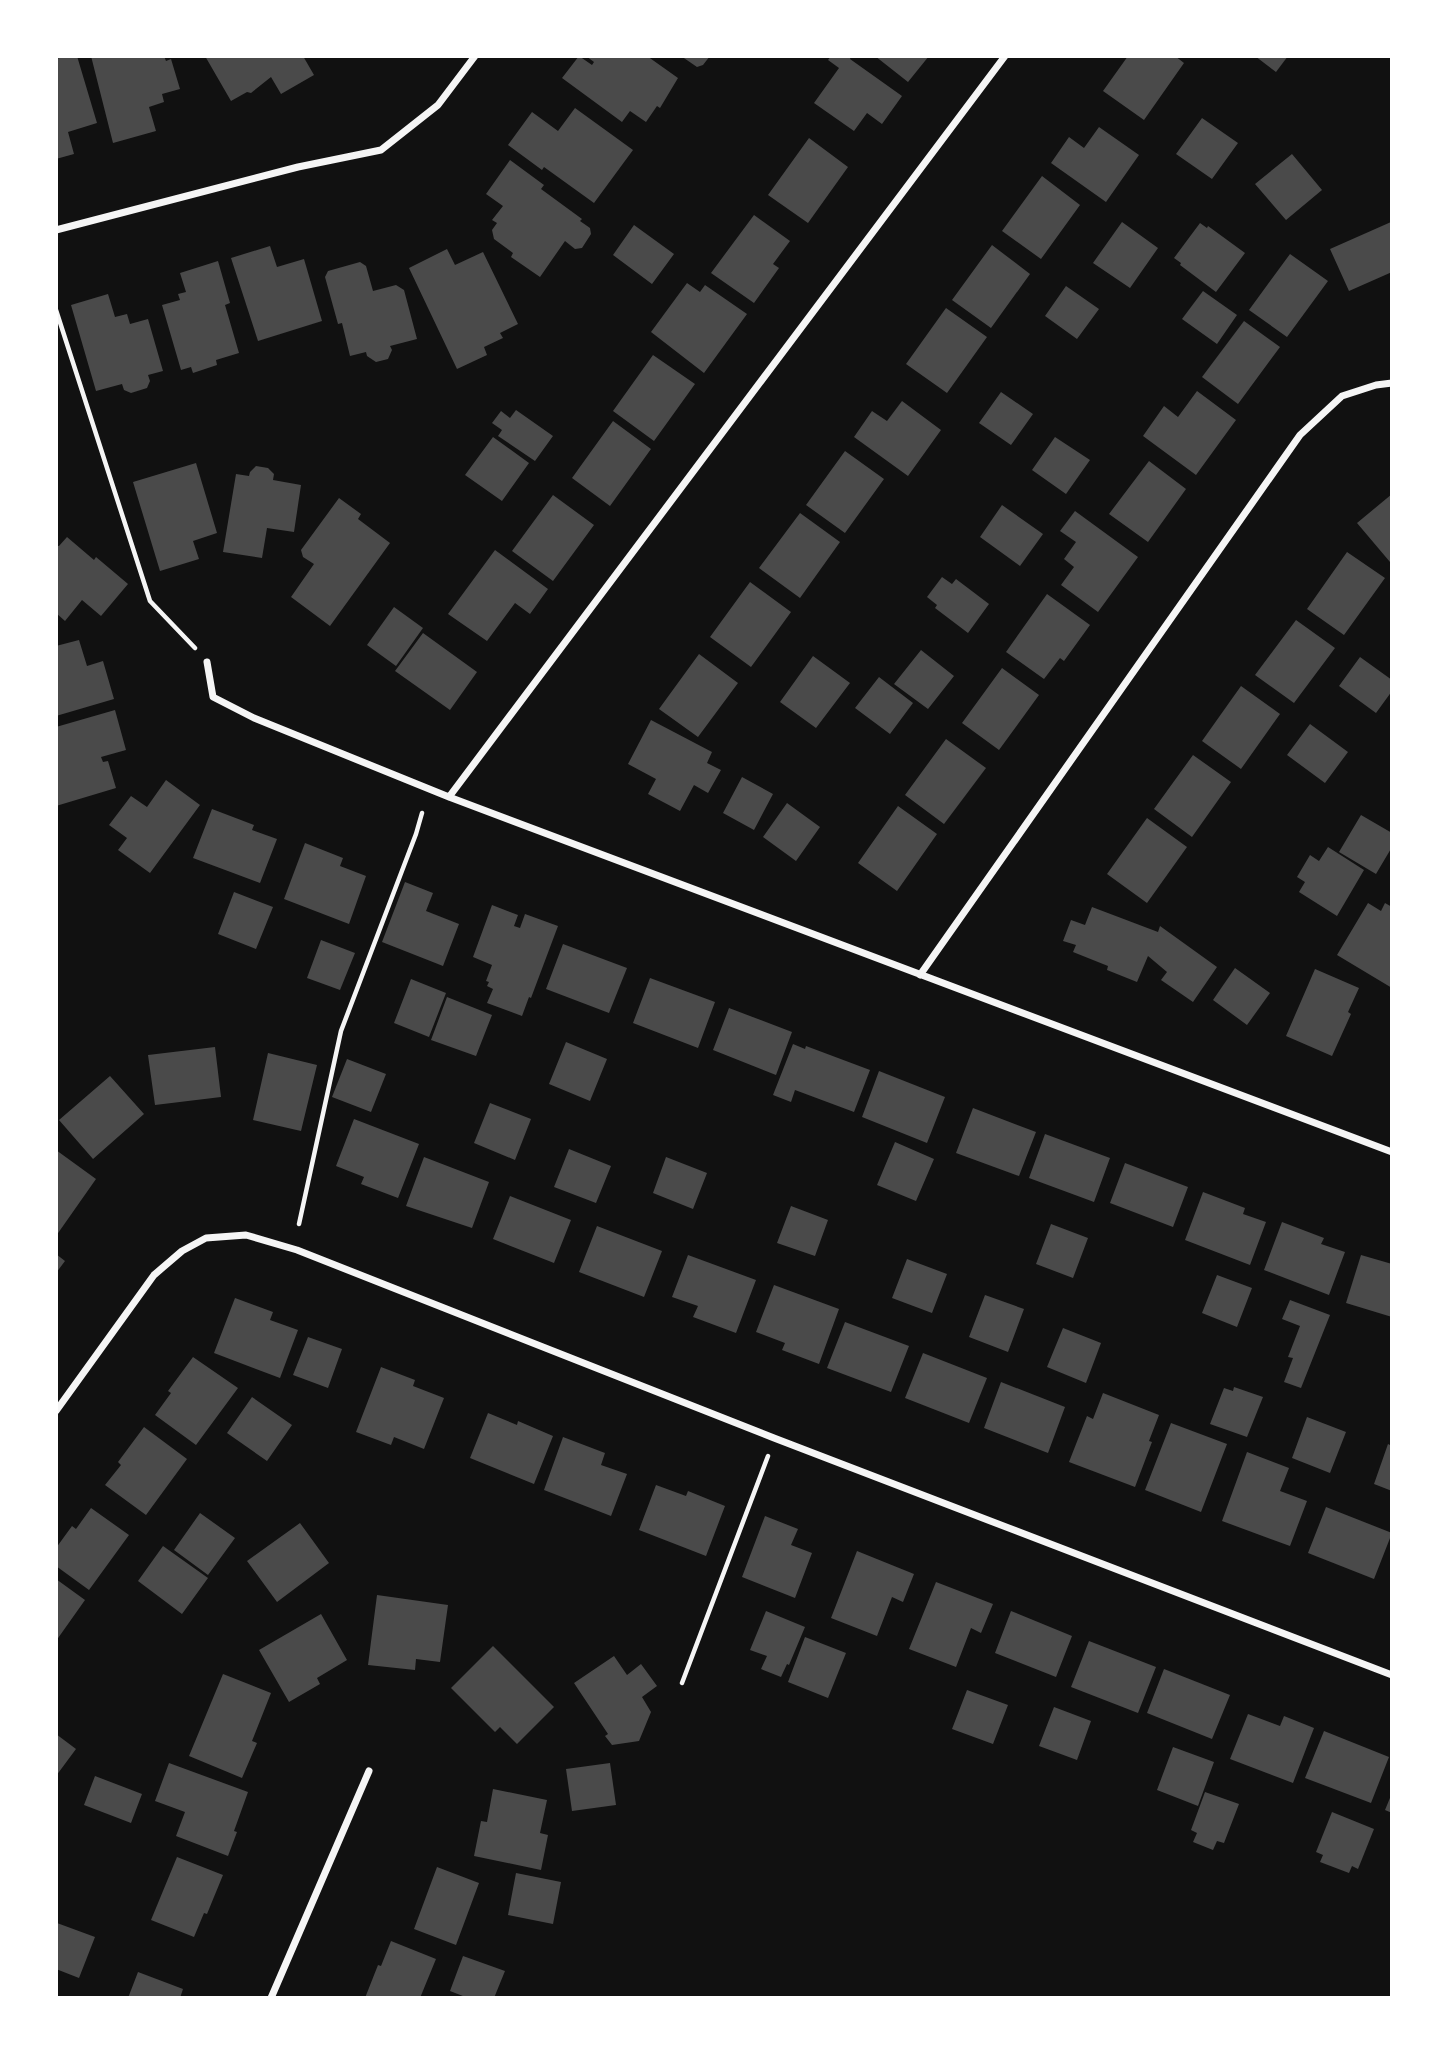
<svg xmlns="http://www.w3.org/2000/svg" width="1448" height="2054" font-family="Signika,sans-serif">
  <style>
    .building { fill: #4a4a4a }
    .lines { fill: none; stroke-linecap: round; stroke-linejoin: round }
    .path { stroke: #f5f5f5; stroke-width: 4.5 }
    .minor { stroke: #f5f5f5; stroke-width: 7 }
  </style>
  <rect width="100%" height="100%" fill="#111"/>
  <path class="building" d="M65,56H77L97,123L68,132L74,154L56,159V59Z
    M91,56H164L166,61L171,59L180,89L162,94L164,102L149,107L156,131L113,143Z
    M205,56H303L314,75L281,94L271,77L251,93L247,92L231,101Z
    M579,56L592,65L594,62L586,56H647L678,78L660,108L657,106L646,122L630,111L622,122L562,78Z
    M681,56H710L703,65L697,67Z
    M831,56H851L850,59L902,96L882,124L867,113L854,131L814,103L839,68L828,60Z
    M875,56H929L908,82Z
    M1128,56H1175L1184,63L1144,120L1103,91Z
    M1255,56H1288L1276,72Z
    M575,108L633,150L594,203L544,167L542,170L508,145L532,112L558,131Z
    M1202,118L1238,143L1212,179L1176,154Z
    M1099,127L1139,155L1106,202L1051,163L1069,137L1084,148Z
    M809,138L848,167L808,223L768,195Z
    M1292,154L1322,190L1286,220L1255,184Z
    M510,160L544,185L541,189L582,219L580,221L590,228L591,234L582,248L575,249L565,241L540,277L511,257L513,253L494,239L492,230L497,223L492,220L503,206L486,194Z
    M1042,176L1080,205L1041,259L1002,231Z
    M754,215L790,241L773,264L779,268L754,303L711,273Z
    M1122,222L1158,248L1130,288L1093,263Z
    M1391,222L1392,272L1349,291L1330,249Z
    M1200,223L1207,228L1208,226L1245,253L1216,292L1180,265L1181,263L1174,258Z
    M634,225L674,254L652,284L613,255Z
    M992,245L1030,274L991,328L952,300Z
    M270,246L277,267L304,259L322,321L258,341L231,258Z
    M447,249L455,265L483,252L518,324L500,333L503,338L484,347L487,355L457,369L409,268Z
    M1290,254L1328,281L1287,337L1249,310Z
    M218,261L230,303L225,305L239,353L216,360L217,365L193,373L191,367L181,370L162,305L180,300L178,294L186,292L180,273Z
    M360,262L366,266L373,291L396,285L404,290L417,339L390,346L392,350L388,359L376,362L367,356L366,352L350,356L342,323L338,324L325,277L328,271Z
    M687,283L700,292L705,285L747,314L704,373L651,332Z
    M1066,286L1099,309L1077,339L1045,316Z
    M1203,291L1237,315L1217,344L1182,319Z
    M108,294L115,317L127,314L130,324L148,319L163,371L148,375L150,381L147,388L131,393L124,390L122,384L96,391L71,305Z
    M946,308L987,337L947,393L906,364Z
    M1244,321L1280,347L1238,404L1202,377Z
    M653,355L695,384L654,441L613,411Z
    M1197,391L1236,420L1196,475L1143,436L1164,406L1178,417Z
    M1001,392L1033,414L1011,445L979,423Z
    M902,401L941,430L908,476L854,437L872,411L887,421Z
    M516,410L553,436L535,461L498,436L502,430L492,423L501,411L510,418Z
    M613,421L651,449L610,506L572,478Z
    M493,437L529,463L502,501L465,475Z
    M1055,437L1090,460L1066,494L1032,470Z
    M845,451L884,479L845,533L806,505Z
    M1149,461L1186,489L1148,542L1109,514Z
    M196,463L217,533L193,541L199,559L160,571L133,482Z
    M256,466L268,468L274,474L273,480L301,485L294,532L267,528L262,558L223,552L236,474L249,476L250,472Z
    M1392,494V560L1390,562L1357,523Z
    M553,495L594,525L553,581L512,551Z
    M339,498L361,514L358,519L390,543L330,626L291,597L314,564L303,557L301,550Z
    M1002,505L1043,534L1020,566L980,537Z
    M1075,511L1138,557L1098,612L1061,585L1074,567L1064,559L1076,542L1060,531Z
    M800,513L840,542L800,598L759,568Z
    M67,537L94,560L96,557L128,584L101,616L82,600L65,621L56,613V546H59Z
    M495,550L548,589L530,614L515,603L487,641L448,614Z
    M1347,552L1385,578L1344,635L1307,609Z
    M942,577L952,584L956,579L989,604L968,633L935,608L937,605L927,597Z
    M750,582L791,612L751,667L710,637Z
    M1047,594L1090,625L1064,661L1060,658L1044,679L1006,652Z
    M394,607L423,628L396,666L367,645Z
    M1296,620L1335,648L1294,703L1255,675Z
    M423,633L477,672L450,710L395,671Z
    M79,640L87,666L103,661L114,699L56,716V646Z
    M921,650L954,676L928,709L894,684Z
    M699,654L738,683L698,737L659,709Z
    M813,656L850,683L816,728L780,702Z
    M1360,657L1392,680V691L1376,713L1339,686Z
    M1002,668L1039,695L999,750L962,723Z
    M879,677L913,703L890,734L855,708Z
    M1241,686L1280,714L1241,769L1202,741Z
    M115,710L126,750L101,757L103,762L108,761L116,788L56,806V727Z
    M651,720L712,752L707,763L721,770L708,793L694,785L680,811L648,794L656,779L628,764Z
    M1310,724L1348,752L1325,783L1287,755Z
    M946,739L986,768L944,824L905,795Z
    M1193,755L1231,782L1192,837L1154,809Z
    M742,777L773,794L754,830L723,813Z
    M166,780L200,805L150,873L118,850L127,838L109,825L131,796L147,807Z
    M787,803L820,827L796,861L763,837Z
    M898,806L937,834L897,891L858,863Z
    M212,809L254,825L252,830L277,839L260,883L193,858Z
    M1361,815L1392,833V847L1376,874L1339,852Z
    M1147,818L1187,847L1147,903L1107,874Z
    M305,843L343,858L340,866L366,876L349,924L284,899Z
    M1328,847L1364,870L1337,916L1299,892L1305,882L1297,877L1310,855L1319,861Z
    M405,882L433,893L426,911L459,924L443,966L382,942Z
    M234,892L273,907L256,949L218,934Z
    M1368,903L1381,911L1385,903L1392,907V988L1337,955Z
    M492,905L518,915L514,926L520,928L525,914L558,926L531,998L529,997L522,1016L487,1003L493,989L487,986L489,982L486,981L492,965L473,957Z
    M1092,907L1158,932L1160,926L1217,967L1193,1002L1161,980L1167,972L1148,956L1137,982L1107,970L1108,966L1073,952L1076,945L1063,941L1071,920L1085,925Z
    M321,940L355,953L340,990L307,978Z
    M563,944L627,968L609,1013L546,989Z
    M1235,968L1270,993L1247,1025L1213,1000Z
    M1315,969L1359,988L1348,1012L1351,1014L1332,1056L1286,1036Z
    M650,978L715,1002L698,1048L633,1023Z
    M411,979L446,993L429,1037L394,1023Z
    M447,997L492,1015L476,1056L431,1040Z
    M729,1008L792,1032L776,1075L713,1050Z
    M566,1042L607,1059L590,1101L549,1084Z
    M793,1044L805,1049L806,1046L870,1070L854,1112L795,1090L791,1102L773,1095Z
    M215,1047L221,1097L155,1105L148,1055Z
    M268,1053L317,1065L301,1131L253,1120Z
    M347,1059L386,1074L371,1112L332,1097Z
    M879,1071L945,1097L927,1143L862,1117Z
    M110,1076L144,1114L93,1159L59,1120Z
    M490,1103L531,1119L515,1160L474,1143Z
    M973,1108L1036,1132L1019,1176L956,1153Z
    M354,1119L419,1144L398,1198L361,1184L364,1177L336,1166Z
    M1045,1134L1110,1158L1094,1202L1029,1178Z
    M895,1142L934,1159L916,1201L877,1185Z
    M569,1149L611,1166L596,1203L554,1187Z
    M56,1150L96,1179L56,1236Z
    M424,1157L489,1182L472,1228L406,1206Z
    M666,1157L707,1173L693,1209L653,1193Z
    M1125,1163L1188,1187L1173,1227L1110,1203Z
    M1203,1192L1245,1208L1243,1214L1266,1222L1250,1265L1185,1240Z
    M510,1196L571,1220L554,1263L493,1239Z
    M791,1206L828,1220L815,1256L777,1243Z
    M1282,1222L1324,1238L1321,1244L1345,1252L1329,1295L1264,1270Z
    M1051,1224L1088,1238L1073,1278L1036,1264Z
    M597,1226L662,1251L644,1297L579,1272Z
    M56,1254L65,1261L56,1273Z
    M688,1255L756,1280L736,1333L693,1317L698,1306L672,1297Z
    M1361,1255L1392,1264V1317L1346,1303Z
    M907,1259L947,1274L932,1313L892,1298Z
    M1217,1275L1252,1288L1237,1327L1202,1313Z
    M774,1285L839,1309L819,1364L782,1350L785,1343L756,1332Z
    M985,1295L1024,1309L1008,1352L969,1337Z
    M235,1298L273,1312L270,1320L298,1330L280,1378L214,1353Z
    M1290,1300L1330,1315L1301,1388L1284,1382L1293,1358L1288,1357L1300,1326L1282,1319Z
    M845,1322L909,1346L891,1392L827,1368Z
    M1063,1328L1101,1343L1086,1383L1047,1367Z
    M308,1337L342,1349L328,1388L293,1375Z
    M923,1353L987,1378L969,1423L905,1398Z
    M193,1357L238,1388L196,1445L155,1415L171,1393L168,1391Z
    M381,1367L415,1380L413,1386L444,1398L424,1449L394,1437L391,1445L356,1432Z
    M1001,1382L1065,1407L1048,1453L984,1428Z
    M1234,1387L1263,1397L1247,1437L1210,1424L1224,1388L1233,1391Z
    M1103,1393L1159,1415L1149,1441L1152,1442L1135,1487L1069,1462L1087,1416L1093,1419Z
    M252,1397L292,1425L267,1461L227,1433Z
    M488,1413L517,1425L518,1421L553,1436L534,1484L470,1458Z
    M1307,1417L1346,1432L1330,1473L1292,1458Z
    M1171,1423L1227,1444L1201,1512L1145,1490Z
    M144,1427L187,1459L146,1515L105,1485L121,1465L118,1462Z
    M563,1437L605,1453L601,1465L627,1474L611,1516L544,1490Z
    M1388,1444L1392,1446V1491L1374,1484Z
    M1247,1452L1289,1468L1280,1491L1307,1501L1290,1546L1222,1521Z
    M656,1485L686,1496L688,1491L725,1506L706,1556L639,1530Z
    M1326,1507L1392,1533L1374,1579L1308,1553Z
    M91,1508L129,1535L89,1590L56,1566V1548L72,1526L76,1529Z
    M200,1513L235,1538L208,1575L174,1550Z
    M765,1516L798,1529L791,1545L812,1553L795,1598L742,1577Z
    M300,1523L329,1563L277,1602L247,1561Z
    M163,1546L208,1578L182,1614L138,1581Z
    M857,1551L914,1574L903,1602L892,1597L877,1636L831,1618Z
    M56,1579L85,1600L56,1641Z
    M936,1582L993,1604L981,1633L971,1628L956,1667L909,1649Z
    M377,1595L448,1605L440,1662L416,1659L415,1670L368,1665Z
    M766,1611L805,1627L789,1665L787,1664L781,1677L761,1669L767,1656L750,1650Z
    M1011,1611L1072,1636L1056,1677L995,1653Z
    M321,1614L347,1660L317,1678L320,1684L289,1702L259,1650Z
    M805,1637L846,1653L828,1698L788,1682Z
    M1089,1641L1156,1667L1138,1713L1071,1687Z
    M493,1646L554,1707L517,1744L500,1727L495,1732L451,1688Z
    M614,1656L627,1675L641,1664L657,1686L642,1697L651,1712L639,1741L612,1745L605,1736L608,1734L574,1683Z
    M1164,1669L1230,1695L1212,1739L1147,1713Z
    M223,1674L271,1693L252,1741L257,1743L242,1778L189,1756Z
    M967,1690L1008,1705L993,1744L952,1729Z
    M1054,1707L1091,1721L1077,1760L1039,1746Z
    M1248,1714L1280,1726L1284,1716L1314,1728L1293,1783L1230,1759Z
    M1324,1731L1389,1757L1371,1803L1305,1778Z
    M56,1734L76,1749L56,1776Z
    M1173,1747L1214,1762L1198,1806L1157,1790Z
    M169,1763L248,1792L234,1831L237,1832L228,1856L176,1836L185,1812L155,1801Z
    M610,1763L616,1805L572,1811L566,1769Z
    M95,1776L142,1794L131,1823L84,1805Z
    M493,1789L547,1800L540,1833L548,1835L541,1870L474,1856L481,1821L487,1822Z
    M1205,1792L1239,1804L1224,1843L1217,1841L1213,1850L1193,1842L1197,1833L1191,1830Z
    M1392,1793V1813L1385,1810Z
    M1332,1812L1374,1829L1358,1869L1352,1866L1349,1873L1320,1862L1323,1855L1316,1852Z
    M177,1857L223,1875L207,1914L204,1913L194,1937L151,1920Z
    M437,1867L479,1883L456,1945L414,1929Z
    M516,1873L561,1882L553,1924L508,1915Z
    M57,1923L95,1937L79,1978L56,1969Z
    M391,1941L436,1959L420,1998H365L378,1965L381,1966Z
    M463,1956L505,1971L494,1998H468L450,1991Z
    M138,1972L183,1989L180,1998H128Z"/>
  <g class="lines">
    <path class="path" d="M56,310L150,601L195,648
      M299,1224L341,1031L416,834L422,813
      M682,1683L768,1456"/>
    <path class="minor" d="M56,230L298,167L381,150L438,105L475,56
      M207,662L213,697L254,718L449,797L1392,1152
      M449,797L1005,56
      M920,975L1300,435L1342,396L1376,385L1392,383
      M56,1411L154,1275L182,1251L206,1238L246,1235L297,1250L774,1438L1392,1675
      M271,1998L369,1771"/>
  </g>
  <rect width="1448" height="2054" fill="none" stroke="#ffffff" stroke-width="116"/>
</svg>
